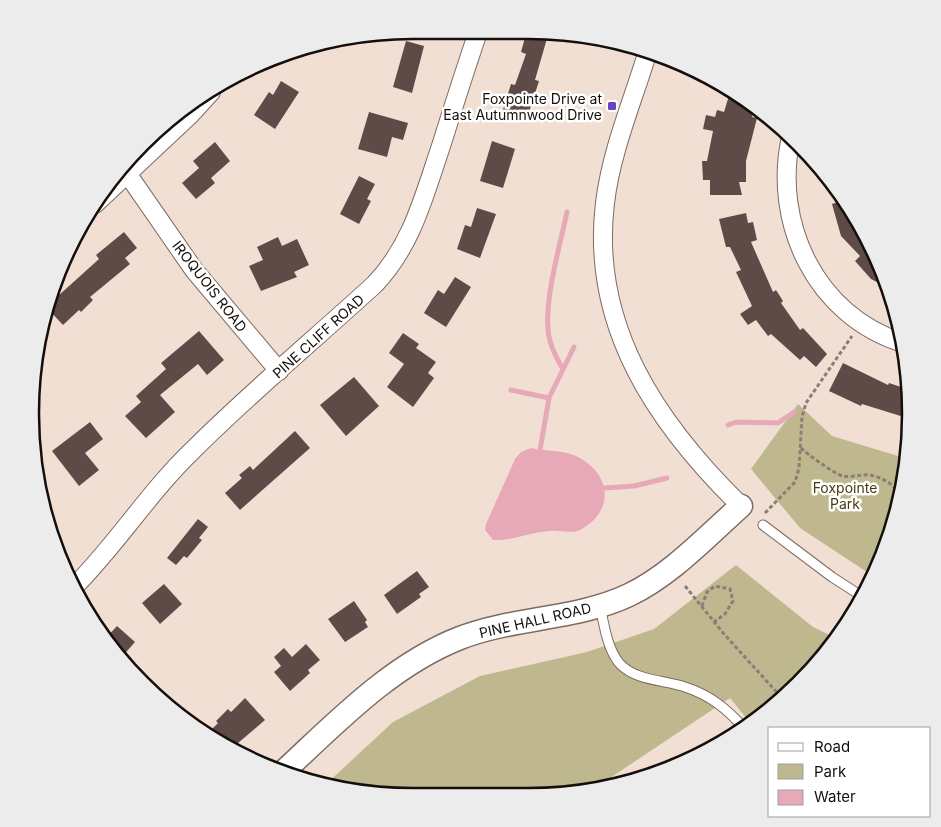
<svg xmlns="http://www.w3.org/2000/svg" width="941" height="827" font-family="Inter,sans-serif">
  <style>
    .green { fill: #bfb88f }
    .water { fill: #e7a9b7 }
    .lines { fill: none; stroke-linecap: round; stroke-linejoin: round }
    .stream { stroke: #e7a9b7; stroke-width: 5 }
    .building { fill: #5e4b48 }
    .service-casing { stroke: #7c6b62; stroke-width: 11 }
    .minor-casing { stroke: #7c6b62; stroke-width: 20 }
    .tertiary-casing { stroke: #7c6b62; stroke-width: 25 }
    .path { stroke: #8b7e77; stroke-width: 3; stroke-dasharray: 4 2.5; stroke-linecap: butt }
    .service { stroke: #fff; stroke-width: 9 }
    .minor { stroke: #fff; stroke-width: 18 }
    .tertiary { stroke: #fff; stroke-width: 22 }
    .poi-dot { fill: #6944bc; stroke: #fff; stroke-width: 2 }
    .labels { text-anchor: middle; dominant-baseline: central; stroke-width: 5; stroke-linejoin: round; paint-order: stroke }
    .poi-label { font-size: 14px; fill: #150f0c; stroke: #fff; text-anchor: end }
    .street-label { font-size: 14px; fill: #150f0c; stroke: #fff }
    .park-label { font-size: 14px; fill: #433b0e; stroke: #fff }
    .rim { fill: none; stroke: #150f0c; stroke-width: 2.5 }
  </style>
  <rect width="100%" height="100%" fill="#f2dfd4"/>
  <path class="green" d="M798,404L832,436L908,459L891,536L873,576L800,528L751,469Z
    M736,565L813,627L836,638L816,666L761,718L751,724L730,698L592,790L552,796H388L324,786L393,722L480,676L587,652L654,629Z"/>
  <path class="water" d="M531,448C547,452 565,449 580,458C612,476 614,512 580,530C572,534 559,530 550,531C530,532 513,541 493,540L485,530L486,524L515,459L521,452Z"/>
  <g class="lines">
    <path class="stream" d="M563,369C558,361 553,351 550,341C541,309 560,246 567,212
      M511,390L549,398
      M728,425L736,422L778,423L794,412
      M540,450L549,398L574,347
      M604,488L634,486L667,478"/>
  </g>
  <path class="building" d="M526,34L548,35L535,80L539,81L526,121L502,113L511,84L515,85L526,54L521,52Z
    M406,41L424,46L412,93L393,87Z
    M281,81L299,92L275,129L254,115L269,92L273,95Z
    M731,89L755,107L752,117L757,118L746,161V182H739L742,195H710V180H703L702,161H707L713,131L703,129L706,115L715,117L717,110L724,112Z
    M369,112L408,123L403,140L392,137L387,157L358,149Z
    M492,141L515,149L503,188L480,181Z
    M215,142L230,161L211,178L215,183L196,199L182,183L199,168L193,161Z
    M359,176L375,184L367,199L371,201L359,224L340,214Z
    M844,200L872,244L888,288L871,279L855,261L860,256L841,236L832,204Z
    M477,208L496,214L480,258L457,249L465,225L471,227Z
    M746,213L748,223L753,222L757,240L751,242L773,292L776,290L783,301L781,303L800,330L803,328L827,354L816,367L804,356L800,360L771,334L768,336L756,320L748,325L740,314L752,306L736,272L741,270L730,247H726L719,219Z
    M124,232L137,248L125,258L130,264L90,297L93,300L81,312L79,310L63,325L47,308L48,305L99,259L96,255Z
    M278,237L282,246L297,239L309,265L294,272L297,277L261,291L249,266L263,260L257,247Z
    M455,277L471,287L446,327L424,313L438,290L444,294Z
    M199,331L224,360L207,375L198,364L160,395L175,412L146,438L125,416L141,402L136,396L166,369L161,363Z
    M403,333L419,344L416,348L436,362L428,373L434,378L413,407L387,387L404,364L389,353Z
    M843,363L888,385L889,383L910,390L907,418L862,404L861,406L829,391Z
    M354,377L379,406L346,436L320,405Z
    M90,422L103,439L85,453L99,470L79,486L52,451Z
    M295,431L310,448L240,510L225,493L242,478L239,475L250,466L253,470Z
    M198,519L208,527L199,538L202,540L187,558L184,556L176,565L167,558Z
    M417,571L429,587L419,594L421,597L397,614L384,595Z
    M164,584L182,604L160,624L142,603Z
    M354,601L367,620L365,622L368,627L345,642L328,619Z
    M117,626L135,642L120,659L105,639Z
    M306,644L320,660L308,670L310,673L290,691L274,672L281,666L274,657L284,648L292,657Z
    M245,698L265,720L231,749L212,729L218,723L216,721L228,709L231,712Z"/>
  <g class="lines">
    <g class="service-casing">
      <path id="service" d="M763,525L832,577L863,597
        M600,606C604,624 607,649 620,664C636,681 665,680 685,687C710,695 727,709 744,728"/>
    </g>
    <g class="minor-casing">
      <path id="minor" d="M647,54C632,103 611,152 605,203C590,326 657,424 741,506
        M791,137C772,223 816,316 903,343
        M122,166L194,270L279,371
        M95,204L190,115L211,92
        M74,587C117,544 149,492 193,450C251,392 315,339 375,284C412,245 424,196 441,146C453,108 465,70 478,32"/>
    </g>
    <g class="tertiary-casing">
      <path id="tertiary" d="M283,772C337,722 391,665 460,638C514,617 576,620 629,595C671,575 706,537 741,506"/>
    </g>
    <path class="path" d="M801,448C807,454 836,475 843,476C851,478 861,474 870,475C882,477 896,485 900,497
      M765,513L795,482L799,468L802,417L806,403L852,336
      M685,586L724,634L782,698
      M702,606L707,592L715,586L730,589L733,601L725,614L714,622"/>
    <use href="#service" class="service"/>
    <use href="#minor" class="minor"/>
    <use href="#tertiary" class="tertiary"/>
  </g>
  <rect class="poi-dot" x="607" y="101" width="10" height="10" rx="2.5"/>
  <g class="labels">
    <g class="poi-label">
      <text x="602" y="98">Foxpointe Drive at<tspan x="602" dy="16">East Autumnwood Drive</tspan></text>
    </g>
    <g class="street-label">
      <text transform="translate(210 286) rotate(52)">IROQUOIS ROAD</text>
      <text transform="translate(318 336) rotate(-42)">PINE CLIFF ROAD</text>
      <text transform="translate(535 620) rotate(-13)">PINE HALL ROAD</text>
    </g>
    <g class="park-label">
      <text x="845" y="487">Foxpointe<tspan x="845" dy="16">Park</tspan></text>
    </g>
  </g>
  <path d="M0 0H941V827H0ZM413 39H528A374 374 0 0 1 902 413V414A374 374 0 0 1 528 788H413A374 374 0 0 1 39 414V413A374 374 0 0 1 413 39Z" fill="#ececec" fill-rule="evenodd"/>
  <path class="rim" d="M413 39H528A374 374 0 0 1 902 413V414A374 374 0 0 1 528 788H413A374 374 0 0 1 39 414V413A374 374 0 0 1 413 39Z"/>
  <rect x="768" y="727" width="162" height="90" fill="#ffffff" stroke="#a19f9e"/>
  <rect x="778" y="743" width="25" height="8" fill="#ffffff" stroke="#a19f9e"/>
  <text x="814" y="752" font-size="15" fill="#150f0c">Road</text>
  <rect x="778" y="764" width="25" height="15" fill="#bfb88f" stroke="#a19f9e"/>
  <text x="814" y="777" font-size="15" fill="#150f0c">Park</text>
  <rect x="778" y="790" width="25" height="15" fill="#e7a9b7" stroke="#a19f9e"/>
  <text x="814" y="802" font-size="15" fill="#150f0c">Water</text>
</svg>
